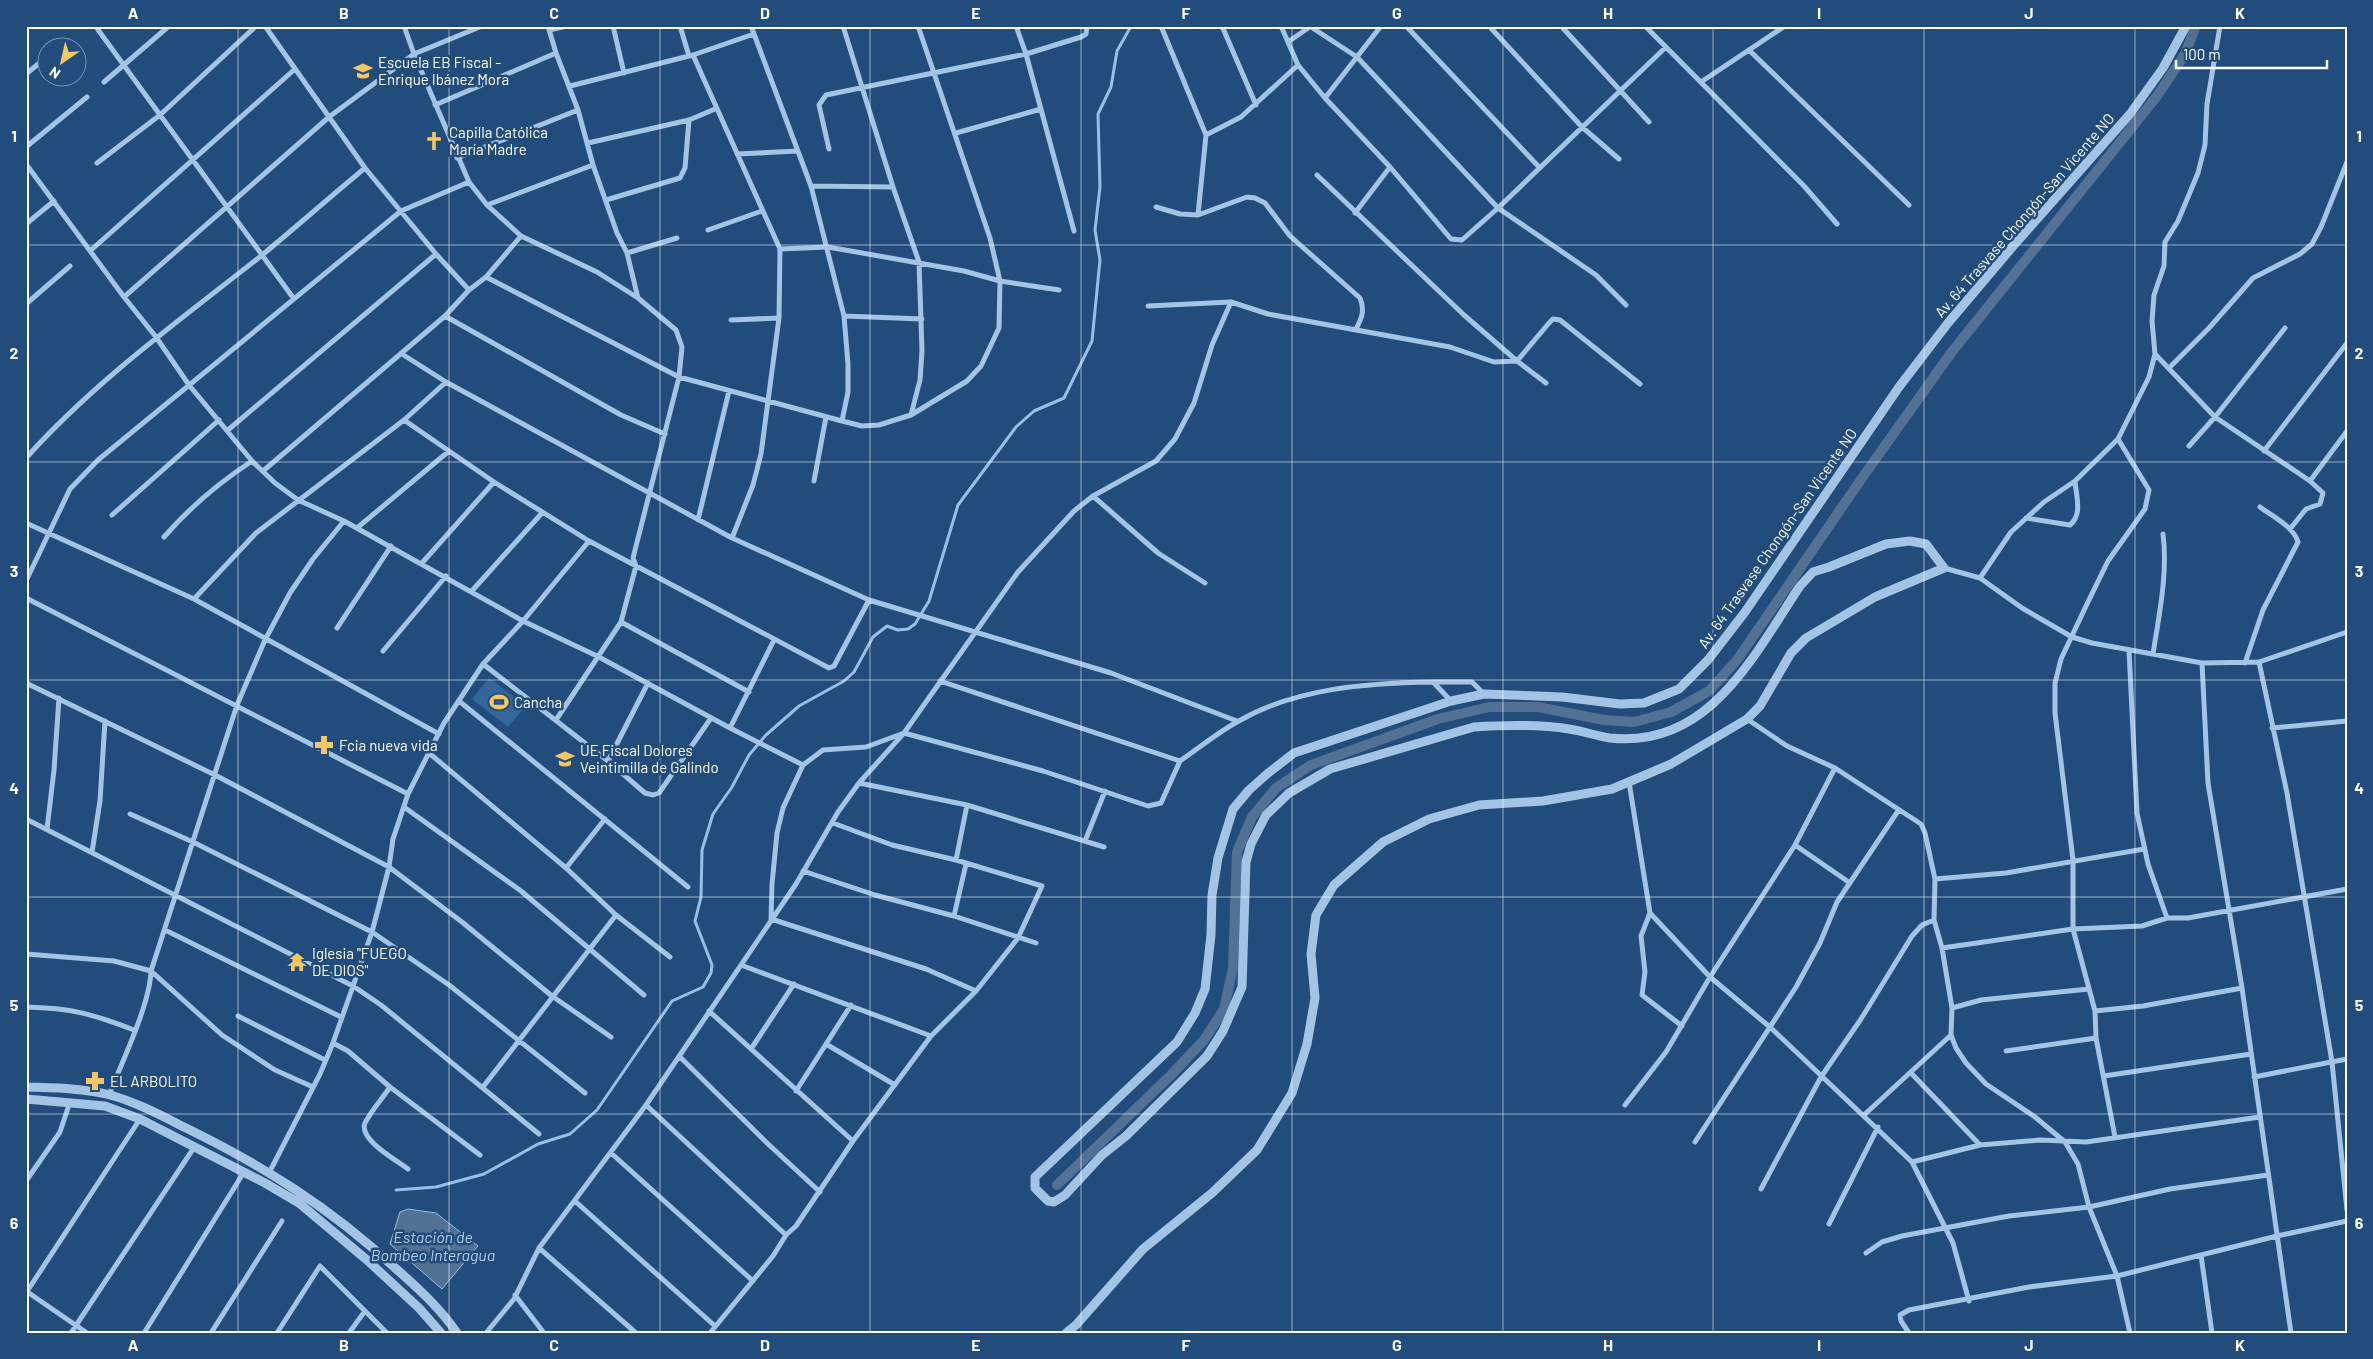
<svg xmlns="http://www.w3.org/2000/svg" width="2373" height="1359" font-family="Barlow,sans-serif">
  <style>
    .green { fill: #34669a }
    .water { fill: #527195; stroke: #98bfe7 }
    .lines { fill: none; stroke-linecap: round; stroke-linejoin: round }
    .stream { stroke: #98bfe7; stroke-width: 3 }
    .canal { stroke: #527195; stroke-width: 10 }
    .minor { stroke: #a4c4e6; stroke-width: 5 }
    .tertiary { stroke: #a4c4e6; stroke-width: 9 }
    .grid { fill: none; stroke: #fff; stroke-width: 1; stroke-opacity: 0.55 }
    .labels { text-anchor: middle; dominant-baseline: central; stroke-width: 5; stroke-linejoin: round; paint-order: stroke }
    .poi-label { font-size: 15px; fill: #fff; stroke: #214c7c; text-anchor: start }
    .street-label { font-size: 15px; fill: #fff; stroke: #214c7c }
    .water-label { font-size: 16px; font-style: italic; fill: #b0ceee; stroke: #214c7c }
    .neatline { fill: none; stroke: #fff; stroke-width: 2 }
    .grid-label { font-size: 16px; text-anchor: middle; font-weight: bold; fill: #fff }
  </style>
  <rect width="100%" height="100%" fill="#214c7c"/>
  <path class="green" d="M489,678L526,706L508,727L472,699Z"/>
  <path class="water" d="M408,1209L436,1213L478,1246L442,1289L390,1244L400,1212Z"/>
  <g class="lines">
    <path class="stream" d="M396,1190L436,1187L484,1174L538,1144L570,1134L597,1110L672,1001L703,987L711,973L712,965L695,921L701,897L702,850L713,814L732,787L749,755L766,735L799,706L844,681L854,672L873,637L887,626L898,630L908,629L915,624L929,601L958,505L1016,427L1034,411L1064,398L1092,341L1100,260L1095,230L1100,187L1098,114L1111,87L1117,51L1130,28L1140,26"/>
    <path class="canal" d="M1057,1185L1172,1074L1204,1040L1224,1009L1233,968L1237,852L1252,817L1276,788L1311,765L1438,719L1489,707H1538L1604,720L1634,722L1671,712L1709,691L1737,660L1862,478L1951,353L2157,96L2185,54L2196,26"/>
    <path class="minor" d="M265,26L365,168L436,254L469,290
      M404,26L414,54L469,182L487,205L521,236L597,272L638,298L676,330L682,347L679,377L633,558L636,566L621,622L556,720
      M548,26L556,53L578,110L593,165L617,233L627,253L638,298
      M613,26L624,73
      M680,26L689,56
      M751,26L811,186L844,316L848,364V392L842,421L862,426L879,425L911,415L967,381L981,366L999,328L1000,281L990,238L918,26
      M843,26L893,187L919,262L922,351L920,380L911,415
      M1016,26L1026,54L1074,231
      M1161,26L1206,135
      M1222,26L1256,105
      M1281,26L1298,65L1325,98L1390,167L1451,239L1462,240L1498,208L1666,47
      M1406,26L1540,168
      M1489,26L1582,127L1619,159
      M1561,26L1649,122
      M1645,26L1804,186L1837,224
      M96,27L294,299
      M1311,27L1357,57L1498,208L1596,275L1626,305
      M549,30L567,26
      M1288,42L1311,26
      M58,48L59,47
      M1750,51L1909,205
      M693,55L780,249L779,318L761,454L753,485L732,538
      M26,74L48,56
      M104,82L169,26
      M1701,82L1785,26
      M570,86L693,55L754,34
      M1325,98L1381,26
      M435,105L556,53
      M956,133L1041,109
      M588,143L689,120L715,109
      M26,147L87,97
      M829,149L819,105L826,95L1026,54L1081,37L1086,34L1087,26
      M737,154L798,151
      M457,158L578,110
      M97,163L160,115L256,26
      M26,164L124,297L156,337L189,385L252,461L275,483L298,500L344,521L523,621L597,656L730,728L774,640
      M1317,175L1464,315L1517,361L1549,323L1553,319L1560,320L1640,384
      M811,186L893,187
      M606,200L680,178L685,168L689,120
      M487,205L593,165
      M1156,207L1180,214L1198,215L1247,197L1255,198L1265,203L1290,236L1360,298C1365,310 1362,318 1356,329
      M1355,213L1390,167
      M1198,215L1206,135L1241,117L1298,65
      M26,224L54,201
      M708,230L762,211
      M780,249L828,247L964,271L1000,281L1059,290
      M90,251L295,69
      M627,253L677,238
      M486,277L679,377L842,421
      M124,297L329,117L414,54L482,26
      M26,304L70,266
      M1148,306L1231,302L1268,314L1450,347L1494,362L1517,361L1546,383
      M445,316L621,415L665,434
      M844,316L922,319
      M731,320L779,318
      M402,354L446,382L732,538L869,600L1111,673L1237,721
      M2155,354L2215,417L2310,481L2323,493L2320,504L2306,509L2290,529
      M2170,367L2209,328L2253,278L2300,254L2312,244L2321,227L2347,162
      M404,420L494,482L589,541L829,668L834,666L869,600
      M228,430L436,254
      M2189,446L2215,417L2285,328
      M2264,451L2347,343
      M26,458C95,381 180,320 261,256C296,227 330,197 365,168
      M263,471L445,316L469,290L486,277L521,236
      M814,481L826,417
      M2310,481L2347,431
      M1093,496L1158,553L1205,583
      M112,515L219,420
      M2026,518L2070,525C2083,514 2076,496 2075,481
      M698,520L729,391
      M26,523L194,599L439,734
      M357,528L449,451
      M164,537C190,507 220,482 252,461
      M422,563L494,482
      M1944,568L1980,578L2022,608L2072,637L2092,643L2202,663L2259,662L2347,632
      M1980,578L2011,532L2044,502L2075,481L2118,439L2149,377L2155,354L2152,321L2154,295L2164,266L2165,242L2178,221L2198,173L2205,145L2207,104L2220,26
      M26,581L70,489L98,460L401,211L469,182
      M471,592L542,513
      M26,598L408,794
      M194,599L256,533L404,420L446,382
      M621,622L749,692
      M337,628L391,546
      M2129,650L2137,813L2148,864L2167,918
      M383,651L446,576
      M2153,654C2159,615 2168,574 2163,534
      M2259,662L2287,793L2332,1062L2347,1210
      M2202,663L2208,783L2242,988L2291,1333
      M2245,663L2263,610L2298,542C2294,527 2272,516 2260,507
      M483,664L608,761L645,793L653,795L659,793L711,718
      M940,681L1180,761C1199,748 1217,733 1237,722C1295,688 1367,683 1433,682L1451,701
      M1433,682H1472L1484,694
      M26,683L215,775L389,867L462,922L552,996L611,1037
      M459,701L688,887
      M1747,719L1787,746L1835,768L1921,824L1925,833L1935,879L1934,920L1942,948L1952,1008L1951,1035L1956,1048L1966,1063L1986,1084L2035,1117L2065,1142L2078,1164L2089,1207L2117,1276L2130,1333
      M730,728L803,765
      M2272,728L2347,721
      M429,753L566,868L616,915L670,957
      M608,761L648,683
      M1629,782L1650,913L1710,977L1771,1028L1912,1162L1953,1243L1969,1301
      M859,783L967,805L1104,847
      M404,807L521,891L644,995
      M130,814L193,842L372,932L449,985L585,1093
      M26,819L353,986L381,1005L539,1134
      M47,829L54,770L59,698
      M1085,841L1105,791
      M1795,845L1850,883
      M92,852L100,801L105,721
      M956,860L967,805
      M566,868L605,819
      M803,871L875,895L954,916L1036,943
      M1935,879L2006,873L2144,849
      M1650,913L1641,936L1645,972L1642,995L1682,1026
      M954,916L966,864
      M165,930L341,1017
      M1942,948L2073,929L2142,926L2167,918H2188L2347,889
      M26,954L114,961L151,971L222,1035L275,1070L313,1087
      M741,965L931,1036
      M976,991L926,969L771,919L772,884L777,833L783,808L803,765L823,750L866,747L904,733L1043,771L1148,806L1161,803L1180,761
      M26,1007C71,1008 93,1014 134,1030
      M1952,1008L1981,1000L2089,989
      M709,1011L853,1141
      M2095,1011L2143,1006L2242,988
      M238,1016L325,1060
      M333,1043L348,1051L390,1087L480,1155
      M826,1044L895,1085
      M751,1049L794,984
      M2006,1051L2096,1038
      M679,1056L767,1143L820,1192
      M1911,1073L1980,1145
      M2104,1076L2251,1054
      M2254,1077L2347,1059
      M390,1087C382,1099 371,1111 365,1123C358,1139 396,1160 408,1169
      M483,1087L616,915
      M796,1091L851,1005
      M109,1095C122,1062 150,1004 151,971L237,705L265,640L290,593L313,559L344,521
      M646,1105L786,1235
      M1625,1105L1666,1052L1710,977L1795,845L1835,768
      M1864,1115L1951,1035
      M2115,1137L2096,1038L2095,1011L2073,929V860L2055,713V683L2061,659L2087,604L2108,561L2145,509L2149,490L2118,439
      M1695,1142L1796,987L1820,943L1837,902L1898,811
      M611,1153L753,1281
      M1912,1162L1980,1145L2040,1140L2086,1142L2260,1117
      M269,1173L320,1074L333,1043L372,932L389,867L393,839L408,794L444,723L483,664L523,621L589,541
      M26,1181L60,1132L70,1102
      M1761,1189L1821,1077L1861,1019L1912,936L1922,925L1934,920
      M576,1202L715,1326
      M1829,1224L1878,1127
      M539,1248L636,1333
      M1866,1253L1882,1242L1902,1236L2009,1216L2089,1207L2170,1189L2268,1175
      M2201,1255L2212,1333
      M26,1291L87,1333
      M26,1293L140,1119
      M515,1295L544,1333
      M71,1333L195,1146
      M144,1333L244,1172
      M211,1333L282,1221
      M277,1333L320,1266L387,1333
      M349,1333L365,1311
      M486,1333L514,1299L539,1248L646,1105L796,884L838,812L859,783L904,733L1018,572L1074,511L1093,496L1156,461L1175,439L1194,403L1212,345L1231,302
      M710,1333L773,1256L786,1235L796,1226L853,1141L931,1036L976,991L1018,938L1042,886L956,860L892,845L833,823
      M1909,1333L1901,1321L1900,1315L1909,1310L2029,1287L2117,1276L2277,1236L2347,1221"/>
    <path class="tertiary" d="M26,1087C54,1088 83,1088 110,1095C136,1102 162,1116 186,1128C264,1166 330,1208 394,1267C417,1287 440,1308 457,1333
      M26,1099L105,1106L140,1119L265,1183L299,1203L367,1260L419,1308L441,1333
      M1066,1333L1076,1325L1143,1249L1212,1193L1257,1150L1292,1093L1307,1044L1315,998L1311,954L1316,915L1334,885L1383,842L1429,819L1479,805L1543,801L1612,789L1671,764L1747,719L1760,706L1791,653L1806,638L1875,597L1944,568L1926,544L1910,541L1886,544L1829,567L1813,572L1800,586C1754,655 1709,749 1610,738C1596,736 1583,731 1569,729C1538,724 1505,725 1474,727L1330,769L1289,793L1266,815L1251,844L1246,862L1242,987L1223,1031L1207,1056L1126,1136L1102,1155L1065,1195L1054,1202L1048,1201L1035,1188V1177L1177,1042L1195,1013L1205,989L1211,935L1212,895L1218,858L1233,809L1249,790L1267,774L1294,753L1451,701L1484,694L1562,697L1620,704L1644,703L1679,689L1708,660L1745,612L1899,387L1948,323L2014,245L2130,114L2163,68L2186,26"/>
  </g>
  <path class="grid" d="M238,26V1333M449,26V1333M660,26V1333M870,26V1333M1081,26V1333M1292,26V1333M1503,26V1333M1713,26V1333M1924,26V1333M2135,26V1333M26,245H2347M26,462H2347M26,680H2347M26,897H2347M26,1114H2347"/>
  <defs>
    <g id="school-bare" transform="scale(1.5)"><path d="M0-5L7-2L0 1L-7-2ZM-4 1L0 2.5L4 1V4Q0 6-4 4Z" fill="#f3c666" stroke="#214c7c" stroke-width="2.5" paint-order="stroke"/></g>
    <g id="church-bare" transform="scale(1.5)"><path d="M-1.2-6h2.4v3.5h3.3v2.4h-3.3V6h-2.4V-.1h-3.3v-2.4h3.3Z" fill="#f3c666" stroke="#214c7c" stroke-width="2.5" paint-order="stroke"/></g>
    <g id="stadium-bare" transform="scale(1.5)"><path d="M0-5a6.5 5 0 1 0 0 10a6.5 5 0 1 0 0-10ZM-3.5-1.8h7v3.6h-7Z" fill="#f3c666" stroke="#214c7c" stroke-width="2.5" paint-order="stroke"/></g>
    <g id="pharmacy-bare" transform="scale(1.5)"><path d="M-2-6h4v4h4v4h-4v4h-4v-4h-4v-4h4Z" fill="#f3c666" stroke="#214c7c" stroke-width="2.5" paint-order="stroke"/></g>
    <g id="temple-bare" transform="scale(1.5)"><path d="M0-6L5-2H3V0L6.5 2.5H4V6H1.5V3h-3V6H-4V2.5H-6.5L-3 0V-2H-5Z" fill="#f3c666" stroke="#214c7c" stroke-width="2.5" paint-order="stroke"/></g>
  </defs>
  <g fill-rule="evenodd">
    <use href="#school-bare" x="363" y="71"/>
    <use href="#church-bare" x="434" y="141"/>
    <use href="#stadium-bare" x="499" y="702"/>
    <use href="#pharmacy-bare" x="324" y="745"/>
    <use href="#school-bare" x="565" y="759"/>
    <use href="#temple-bare" x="297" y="962"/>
    <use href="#pharmacy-bare" x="95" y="1081"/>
  </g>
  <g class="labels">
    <g class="poi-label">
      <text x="378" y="62">Escuela EB Fiscal -<tspan x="378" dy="17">Enrique Ibánez Mora</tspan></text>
      <text x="449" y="132">Capilla Católica<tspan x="449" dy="17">María Madre</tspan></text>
      <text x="514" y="702">Cancha</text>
      <text x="339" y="745">Fcia nueva vida</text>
      <text x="580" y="750">UE Fiscal Dolores<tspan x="580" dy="17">Veintimilla de Galindo</tspan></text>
      <text x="312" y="953">Iglesia "FUEGO<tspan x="312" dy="17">DE DIOS"</tspan></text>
      <text x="110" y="1081">EL ARBOLITO</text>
    </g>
    <g class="street-label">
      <text transform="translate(2024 215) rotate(-49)">Av. 64 Trasvase Chongón-San Vicente NO</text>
      <text transform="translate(1777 538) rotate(-55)">Av. 64 Trasvase Chongón-San Vicente NO</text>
    </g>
    <g class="water-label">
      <text x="433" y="1236">Estación de<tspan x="433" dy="18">Bombeo Interagua</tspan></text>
    </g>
  </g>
  <rect width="2373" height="1359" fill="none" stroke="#214c7c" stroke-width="55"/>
  <g transform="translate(62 62) rotate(214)"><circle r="24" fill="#214c7c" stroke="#7a94b0"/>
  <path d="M0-4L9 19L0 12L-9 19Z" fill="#f3c666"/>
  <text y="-8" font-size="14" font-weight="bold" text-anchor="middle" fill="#ffffff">N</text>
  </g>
  <path d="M2176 60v8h151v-8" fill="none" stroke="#ffffff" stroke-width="2.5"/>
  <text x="2183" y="60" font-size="15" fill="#ffffff" stroke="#214c7c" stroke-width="4" paint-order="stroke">100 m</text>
  <rect x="28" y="28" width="2318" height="1304" class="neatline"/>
  <g class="grid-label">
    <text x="133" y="19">A</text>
    <text x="344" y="19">B</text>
    <text x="554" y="19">C</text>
    <text x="765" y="19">D</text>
    <text x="976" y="19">E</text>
    <text x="1186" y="19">F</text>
    <text x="1397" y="19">G</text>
    <text x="1608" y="19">H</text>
    <text x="1819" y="19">I</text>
    <text x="2029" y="19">J</text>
    <text x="2240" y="19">K</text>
    <text x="14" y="142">1</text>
    <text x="2359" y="142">1</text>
    <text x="14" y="359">2</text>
    <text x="2359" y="359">2</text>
    <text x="14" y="577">3</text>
    <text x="2359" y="577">3</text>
    <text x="14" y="794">4</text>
    <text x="2359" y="794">4</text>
    <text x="14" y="1011">5</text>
    <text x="2359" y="1011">5</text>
    <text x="14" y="1229">6</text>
    <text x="2359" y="1229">6</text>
    <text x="133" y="1351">A</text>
    <text x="344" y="1351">B</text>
    <text x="554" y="1351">C</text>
    <text x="765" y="1351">D</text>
    <text x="976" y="1351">E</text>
    <text x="1186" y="1351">F</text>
    <text x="1397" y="1351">G</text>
    <text x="1608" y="1351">H</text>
    <text x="1819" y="1351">I</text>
    <text x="2029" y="1351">J</text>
    <text x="2240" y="1351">K</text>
  </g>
</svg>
